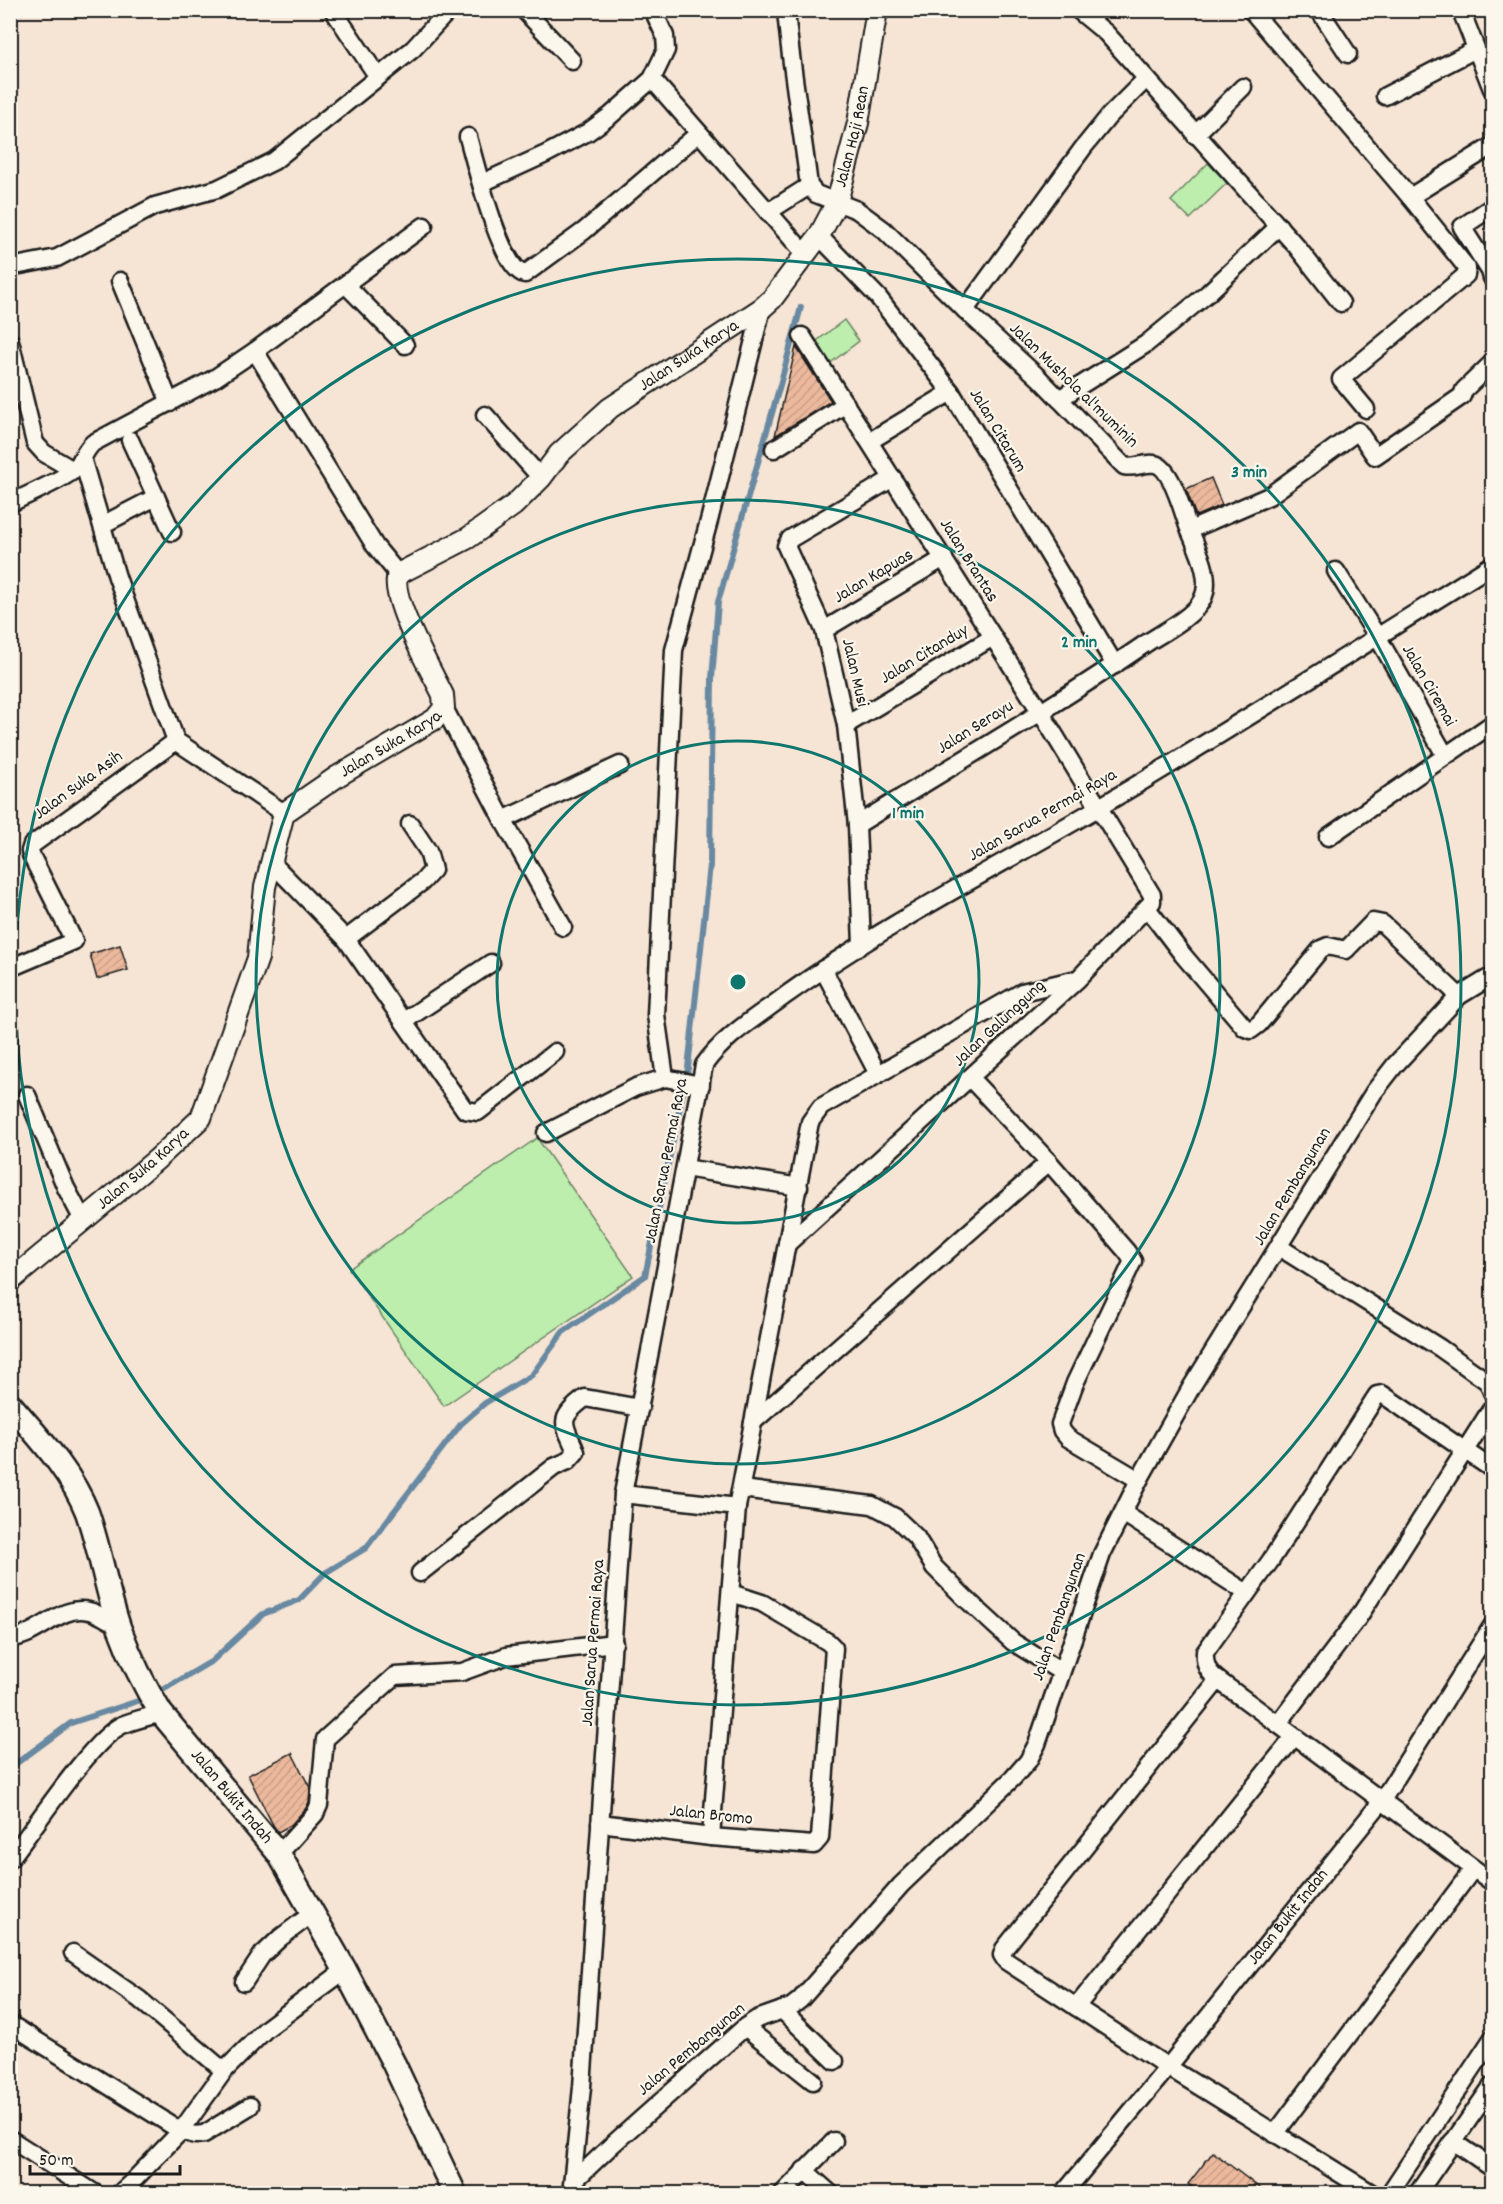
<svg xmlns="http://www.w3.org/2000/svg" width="1503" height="2204" font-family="Dekko,sans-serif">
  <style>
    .pitch { fill: #bdeeae; stroke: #6c8565; stroke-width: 1.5 }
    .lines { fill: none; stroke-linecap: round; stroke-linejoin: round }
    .stream { stroke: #6889a1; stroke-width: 6 }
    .building { fill: url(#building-hatch); stroke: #1c1c1c; stroke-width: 1.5 }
    .minor-casing { stroke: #1c1c1c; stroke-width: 21 }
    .tertiary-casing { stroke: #1c1c1c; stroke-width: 24 }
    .secondary-casing { stroke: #1c1c1c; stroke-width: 27 }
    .minor { stroke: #fbf7ec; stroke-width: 16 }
    .tertiary { stroke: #fbf7ec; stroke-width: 20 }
    .secondary { stroke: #fbf7ec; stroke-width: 22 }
    .ring { fill: none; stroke: #0f766e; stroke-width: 3 }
    .labels { text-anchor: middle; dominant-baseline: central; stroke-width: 4.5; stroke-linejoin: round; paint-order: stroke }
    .street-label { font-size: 18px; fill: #1c1c1c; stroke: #fbf7ec }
    .centre { fill: #0f766e; stroke: #fbf7ec; stroke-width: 3 }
    .ring-label { font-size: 18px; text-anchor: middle; font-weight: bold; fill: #0f766e; stroke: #fbf7ec; stroke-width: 4.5; stroke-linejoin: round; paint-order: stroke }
  </style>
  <defs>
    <pattern id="building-hatch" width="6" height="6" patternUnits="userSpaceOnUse" patternTransform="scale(1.5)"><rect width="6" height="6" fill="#ecb99d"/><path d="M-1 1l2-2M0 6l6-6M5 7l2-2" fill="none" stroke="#ca9e87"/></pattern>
  </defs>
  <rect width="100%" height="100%" fill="#f6e4d4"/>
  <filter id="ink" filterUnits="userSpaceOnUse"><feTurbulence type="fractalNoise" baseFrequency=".0167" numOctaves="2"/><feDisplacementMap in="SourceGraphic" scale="12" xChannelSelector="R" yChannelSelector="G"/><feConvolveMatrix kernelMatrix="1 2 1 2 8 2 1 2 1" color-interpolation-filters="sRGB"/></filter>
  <g filter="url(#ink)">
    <path class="pitch" d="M1208,163L1227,183L1190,219L1171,201Z
      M844,320L859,341L828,365L813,344Z
      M537,1138L633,1276L444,1406L349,1269Z"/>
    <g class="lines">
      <path class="stream" d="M156,1694L212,1661L263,1614L299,1600L325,1573L366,1548L461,1424L485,1403L532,1375L563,1332L645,1276L688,1068L710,865L712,679L718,602L780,385L801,307
        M10,1768L71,1723L147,1698"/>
    </g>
    <path class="building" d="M796,347L831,401L775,436Z
      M1211,478L1222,505L1196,516L1186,489Z
      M120,945L128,970L97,979L90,954Z
      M292,1753L310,1788L309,1802L306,1808L291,1825L278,1832L273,1825L248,1775Z
      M1213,2152L1266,2193H1200L1188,2184Z"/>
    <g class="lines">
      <g class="minor-casing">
        <g id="minor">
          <path d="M333,10L378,77"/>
          <path d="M524,10L572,61"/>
          <path d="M786,10C791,69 802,128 809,186L816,194L857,210L884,230L965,310L1039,378L1124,466C1135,469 1144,462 1155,464C1171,467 1183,512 1188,526C1196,547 1214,578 1202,600C1193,617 1162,633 1145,644C1052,708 953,765 857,825"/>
          <path d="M1078,10L1106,33L1297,247L1341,303"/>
          <path d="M1251,10L1410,197L1467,268L1466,275L1341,379L1366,409"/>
          <path d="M1319,10L1348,54"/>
          <path d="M1462,13L1492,89"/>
          <path d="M652,79L806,255"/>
          <path d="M1385,96L1476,49"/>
          <path d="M1195,135L1243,87"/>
          <path d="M468,137C475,162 501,270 525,274L584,231L699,133"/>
          <path d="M482,183L546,154L588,132L610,116L652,79L666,50L665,36L653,10"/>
          <path d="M1410,197L1492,146"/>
          <path d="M1492,207L1462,227L1490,271L1492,278"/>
          <path d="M768,212L809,186"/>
          <path d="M819,236L878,297L951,392L1115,665"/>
          <path d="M10,267L57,258L155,206L217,189L274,161L413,49L449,10"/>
          <path d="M120,281L170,403"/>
          <path d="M346,285L405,345"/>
          <path d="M965,310L1083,148L1109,116L1146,79"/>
          <path d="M10,341L35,443L44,453L73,470"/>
          <path d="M255,351L375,546L398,574"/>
          <path d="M1059,399L1146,344L1207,294L1279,226"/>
          <path d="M485,415L541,478"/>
          <path d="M130,440L172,532"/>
          <path d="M870,441L951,392"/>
          <path d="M774,449L846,404"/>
          <path d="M82,458L117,577L176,741"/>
          <path d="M11,503C25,496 64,479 74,470C82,462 84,451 93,443L215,378L255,351L424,226"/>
          <path d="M102,525L156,497"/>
          <path d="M1190,530L1269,496L1358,431L1375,456L1462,396L1464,390L1492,363"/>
          <path d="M1336,571L1377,636L1445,755"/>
          <path d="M824,630L944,558"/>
          <path d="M444,708L503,820L563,927"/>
          <path d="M846,725L993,637"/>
          <path d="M176,741L284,813"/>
          <path d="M503,820L620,765"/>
          <path d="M1328,837L1492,724"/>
          <path d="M271,862L346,939L465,1110L478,1112L555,1052"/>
          <path d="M1147,908L1183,955L1245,1028L1251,1030L1259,1024L1321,949L1328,946L1346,950L1373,922L1383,924L1459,996"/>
          <path d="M346,939L423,881L433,870L428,851L410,824"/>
          <path d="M862,944L857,825L846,725L824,630L786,546L790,539L893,478"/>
          <path d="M10,968L74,941L31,855L30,851L32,845L176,741"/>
          <path d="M823,969L878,1074"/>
          <path d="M404,1021L491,963"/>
          <path d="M665,1078L656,1015L674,650L710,517L762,308"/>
          <path d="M970,1078L1049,1162L1127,1252L1133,1261L1075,1383L1060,1424L1062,1431L1068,1438L1139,1480"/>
          <path d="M27,1095L66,1188L83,1220"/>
          <path d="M546,1133L636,1087L665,1078L701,1085"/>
          <path d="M685,1168L799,1187"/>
          <path d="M787,1244L1078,979L1152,902V895L1040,711L802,336"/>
          <path d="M1279,1247L1440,1348L1488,1382L1492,1392"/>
          <path d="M753,1422L1049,1162"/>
          <path d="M1492,1469L1382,1394L1377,1395L1271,1560L1205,1652C1204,1665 1208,1672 1218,1680L1492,1882"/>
          <path d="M741,1489L872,1505L895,1517L916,1537L934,1567L965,1598L1013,1642L1061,1672"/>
          <path d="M623,1494L737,1507"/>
          <path d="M1123,1513L1247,1593"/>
          <path d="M420,1573L554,1467L568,1461L576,1452C566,1425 554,1421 585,1398L640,1408"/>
          <path d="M10,1638C38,1637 60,1604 89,1611C99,1613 109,1621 119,1625"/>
          <path d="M1218,1680L1004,1949L1002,1955L1006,1961L1168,2067L1373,2194"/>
          <path d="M1278,1724L1358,1618L1492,1408"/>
          <path d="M600,1823L711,1837L814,1845L820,1838L834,1648L828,1642L762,1603L731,1593"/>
          <path d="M711,1837L737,1507L810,1122L821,1107L1022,992L1077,979"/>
          <path d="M279,1854L315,1814L319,1805L325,1739L395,1676L462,1672L506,1656L614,1643"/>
          <path d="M10,1859C33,1830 92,1739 122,1725C134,1720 148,1717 161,1713"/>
          <path d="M73,1953L139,1999L224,2071"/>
          <path d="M244,1982L262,1955L280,1938L313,1913"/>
          <path d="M1076,2007L1294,1737"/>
          <path d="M782,2010L835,2061"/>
          <path d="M10,2024L181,2131L195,2135L204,2134L250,2106"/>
          <path d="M745,2027L813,2081"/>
          <path d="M1275,2134L1473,1869"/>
          <path d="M10,2139L96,2194"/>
          <path d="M1453,2141L1492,2168"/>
          <path d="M804,2170L831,2194"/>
          <path d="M573,2182L613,2144L745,2027L757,2019L791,2007L800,2000L901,1885L1013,1778L1028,1761L1037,1744L1102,1554L1139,1480L1192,1386L1374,1092L1395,1065L1459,996L1487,979L1492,980"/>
          <path d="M119,2194L131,2183L181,2131L224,2071L266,2029L345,1970"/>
          <path d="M571,2194L582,2087L623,1494L704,1065C725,1035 757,1017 786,995C884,925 992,870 1096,809C1230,730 1361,647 1492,565"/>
          <path d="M782,2194L834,2141"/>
          <path id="s1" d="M1063,2194L1168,2067L1381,1802L1492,1626"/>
          <path d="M1389,2194L1492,2039"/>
          <path d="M1417,2194L1492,2086"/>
        </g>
      </g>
      <g class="tertiary-casing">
        <g id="tertiary">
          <path id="s2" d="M10,1281L156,1160L201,1118L258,958L265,887L284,813L338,776L435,719L444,708L443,695C432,672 388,596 398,574L468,538L514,505L541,478L559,454L610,408L762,308L772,299L819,236L837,202L858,123L877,10"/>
        </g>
      </g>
      <g class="secondary-casing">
        <g id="secondary">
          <path id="s3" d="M10,1404C38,1437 71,1471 87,1512C100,1549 106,1589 119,1627C130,1657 144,1686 161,1713L279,1854L345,1970L394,2064L455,2194"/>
        </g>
      </g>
      <use href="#minor" class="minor"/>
      <use href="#tertiary" class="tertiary"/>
      <use href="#secondary" class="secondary"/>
    </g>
  </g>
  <g class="ring">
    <circle cx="738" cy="982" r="241"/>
    <circle cx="738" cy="982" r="482"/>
    <circle cx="738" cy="982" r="723"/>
  </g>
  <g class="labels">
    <g class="street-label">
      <text stroke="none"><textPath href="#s2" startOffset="1557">Jalan Haji Rean</textPath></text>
      <text stroke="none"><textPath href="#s2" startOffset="1272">Jalan Suka Karya</textPath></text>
      <text transform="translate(1073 386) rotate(44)">Jalan Mushola al'muminin</text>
      <text transform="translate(997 431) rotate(59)">Jalan Citarum</text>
      <text transform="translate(968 561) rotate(58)">Jalan Brantas</text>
      <text transform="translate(874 577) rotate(-31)">Jalan Kapuas</text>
      <text transform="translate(925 655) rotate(-31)">Jalan Citanduy</text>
      <text transform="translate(854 673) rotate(77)">Jalan Musi</text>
      <text transform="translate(1428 686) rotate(60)">Jalan Ciremai</text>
      <text transform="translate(976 728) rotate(-32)">Jalan Serayu</text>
      <text stroke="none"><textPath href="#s2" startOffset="696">Jalan Suka Karya</textPath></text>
      <text transform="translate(79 786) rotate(-36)">Jalan Suka Asih</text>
      <text transform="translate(1043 816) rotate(-30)">Jalan Sarua Permai Raya</text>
      <text transform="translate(1000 1024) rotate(-43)">Jalan Galunggung</text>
      <text transform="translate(667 1161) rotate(-79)">Jalan Sarua Permai Raya</text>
      <text stroke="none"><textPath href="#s2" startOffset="174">Jalan Suka Karya</textPath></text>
      <text transform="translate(1293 1187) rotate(-59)">Jalan Pembangunan</text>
      <text transform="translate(1060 1617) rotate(-71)">Jalan Pembangunan</text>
      <text transform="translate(594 1643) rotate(-86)">Jalan Sarua Permai Raya</text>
      <text stroke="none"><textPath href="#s3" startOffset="458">Jalan Bukit Indah</textPath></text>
      <text transform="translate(711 1816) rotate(6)">Jalan Bromo</text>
      <text stroke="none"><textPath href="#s1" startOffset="357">Jalan Bukit Indah</textPath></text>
      <text transform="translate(692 2050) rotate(-40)">Jalan Pembangunan</text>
    </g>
  </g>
  <circle cx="738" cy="982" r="9" class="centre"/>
  <g class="ring-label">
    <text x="1249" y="477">3 min</text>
    <text x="1079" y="647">2 min</text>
    <text x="908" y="818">1 min</text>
  </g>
  <rect width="1503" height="2204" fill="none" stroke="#fbf7ec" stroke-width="36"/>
  <rect x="18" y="18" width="1467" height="2168" fill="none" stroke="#1c1c1c" stroke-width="2" filter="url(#ink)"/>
  <path d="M30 2165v9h150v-9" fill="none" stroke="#1c1c1c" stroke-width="3"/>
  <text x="39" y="2165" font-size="18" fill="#1c1c1c" stroke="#fbf7ec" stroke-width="4.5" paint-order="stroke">50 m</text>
</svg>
